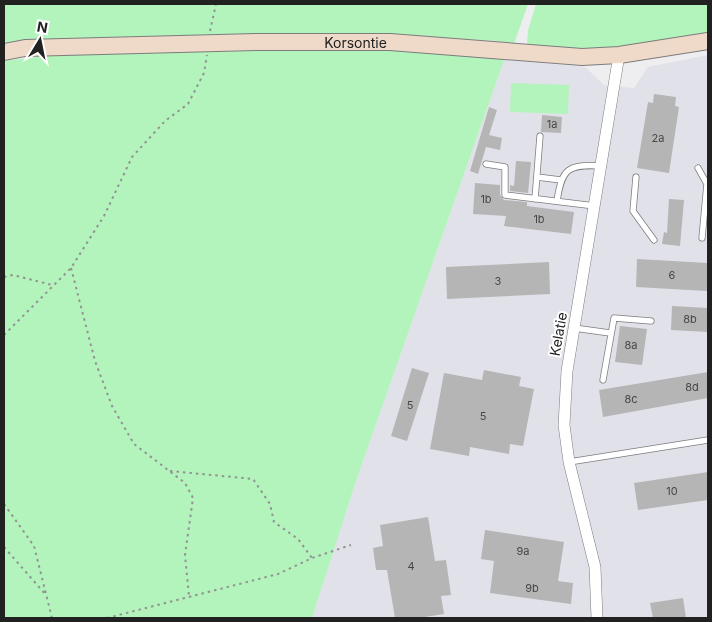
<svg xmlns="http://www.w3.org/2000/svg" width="712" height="622" font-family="Inter,sans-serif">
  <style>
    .built { fill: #e1e1ea }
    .green { fill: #b2f4bb }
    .building { fill: #b5b5b6 }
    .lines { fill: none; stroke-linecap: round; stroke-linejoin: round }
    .service-casing { stroke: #7c7c7d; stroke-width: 7 }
    .minor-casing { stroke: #7c7c7d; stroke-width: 12 }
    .secondary-casing { stroke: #7c7c7d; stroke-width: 18 }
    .path { stroke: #939394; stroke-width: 2; stroke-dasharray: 2.5 4; stroke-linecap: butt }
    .service { stroke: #fff; stroke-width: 5.5 }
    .minor { stroke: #fff; stroke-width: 11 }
    .secondary { stroke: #efd9c8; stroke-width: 16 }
    .labels { text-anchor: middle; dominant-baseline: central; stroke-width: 4; stroke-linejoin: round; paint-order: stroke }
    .number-label { font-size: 11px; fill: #464646 }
    .street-label { font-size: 14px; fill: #212121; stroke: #fff }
  </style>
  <rect width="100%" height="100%" fill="#eeeef0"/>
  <path class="built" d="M708,55V618H312L356,481L504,60L585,67L604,85L634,88L648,67Z"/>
  <path class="green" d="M4,4H528L514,44L498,41L412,36L4,48Z
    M536,4H708V32L616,49H564L527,44L528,30Z
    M384,48L450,52L504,60L356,481L312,618H4V61L53,55Z
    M511,83L569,85L568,114L510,112Z"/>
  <path class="building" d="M654,94L676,97L675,106L679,107L669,173L637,168L648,102L653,103Z
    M489,107L497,110L489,135L502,138L500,150L486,147L478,174L470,171Z
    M542,115L562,117L561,133L541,132Z
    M516,161L531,162L528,193L510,191V185L514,186Z
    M475,183L500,185V195L504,200L527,202V206L574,212L571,234L504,226L506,216L473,214Z
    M669,199L684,200L680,246L662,244L664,232L667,233Z
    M637,259L708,263L707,291L636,287Z
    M549,262L550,294L447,299L446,267Z
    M672,306L708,308V332L671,330Z
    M620,326L647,329L642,365L615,362Z
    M412,368L429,373L407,441L391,436Z
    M484,370L521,377L519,386L534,389L523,446L510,444L509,454L470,447L469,456L430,449L444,373L482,380Z
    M708,372V398L603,417L599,390Z
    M708,472V500L638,510L634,483Z
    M428,517L435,561L446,560L451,595L441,596L444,614L418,618H395L387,570H376L373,548L383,546L380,525Z
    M485,530L564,542L558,581L573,583L571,604L490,593L494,561L481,559Z
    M683,598L686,618H653L650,603Z"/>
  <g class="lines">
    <g class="service-casing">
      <path id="service" d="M486,164L505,167V195L595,206
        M698,168L707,184L702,238
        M537,177L561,180
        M636,177L633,211L654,240
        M535,199L540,136
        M557,201C562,168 568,164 602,166
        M574,328L610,333
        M603,380L614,318L651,321
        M569,462L708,440"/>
    </g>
    <g class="minor-casing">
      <path id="minor" d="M597,618L595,567L569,462L564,425L567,371L619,55"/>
    </g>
    <g class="secondary-casing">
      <g id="secondary">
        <path id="s1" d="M4,52L25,48L258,42H390L582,57L619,55L708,41"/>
      </g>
    </g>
    <path class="path" d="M210,31L216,4
      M71,268L95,361L112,406L134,444L185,483L193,498L185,555L189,596
      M4,277L13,275L52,285
      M4,335L71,268L104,216L132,157L165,121L188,104L204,73L207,55
      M170,471L253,479L270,504L274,522L298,539L312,558
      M4,504L34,546L52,618
      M4,547L46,595
      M107,618L278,574L312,558L351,545"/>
    <use href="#service" class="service"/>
    <use href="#minor" class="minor"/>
    <use href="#secondary" class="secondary"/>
  </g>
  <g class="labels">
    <g class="number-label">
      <text x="552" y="124">1a</text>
      <text x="658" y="138">2a</text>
      <text x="486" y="199">1b</text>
      <text x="539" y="219">1b</text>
      <text x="672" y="275">6</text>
      <text x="498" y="281">3</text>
      <text x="690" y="319">8b</text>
      <text x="631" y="345">8a</text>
      <text x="692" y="387">8d</text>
      <text x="631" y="399">8c</text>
      <text x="410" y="405">5</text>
      <text x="483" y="416">5</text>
      <text x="672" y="491">10</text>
      <text x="523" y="551">9a</text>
      <text x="411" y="566">4</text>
      <text x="532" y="588">9b</text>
    </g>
    <g class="street-label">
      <text stroke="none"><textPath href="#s1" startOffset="352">Korsontie</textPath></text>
      <text transform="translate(558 334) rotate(-80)">Kelatie</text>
    </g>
  </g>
  <rect width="712" height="622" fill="none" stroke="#212121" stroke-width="10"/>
  <g transform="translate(40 40) rotate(10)" stroke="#ffffff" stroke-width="4" paint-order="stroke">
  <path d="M0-4L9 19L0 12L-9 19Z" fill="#212121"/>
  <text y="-8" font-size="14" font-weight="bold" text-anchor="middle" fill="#212121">N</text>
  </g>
</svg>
